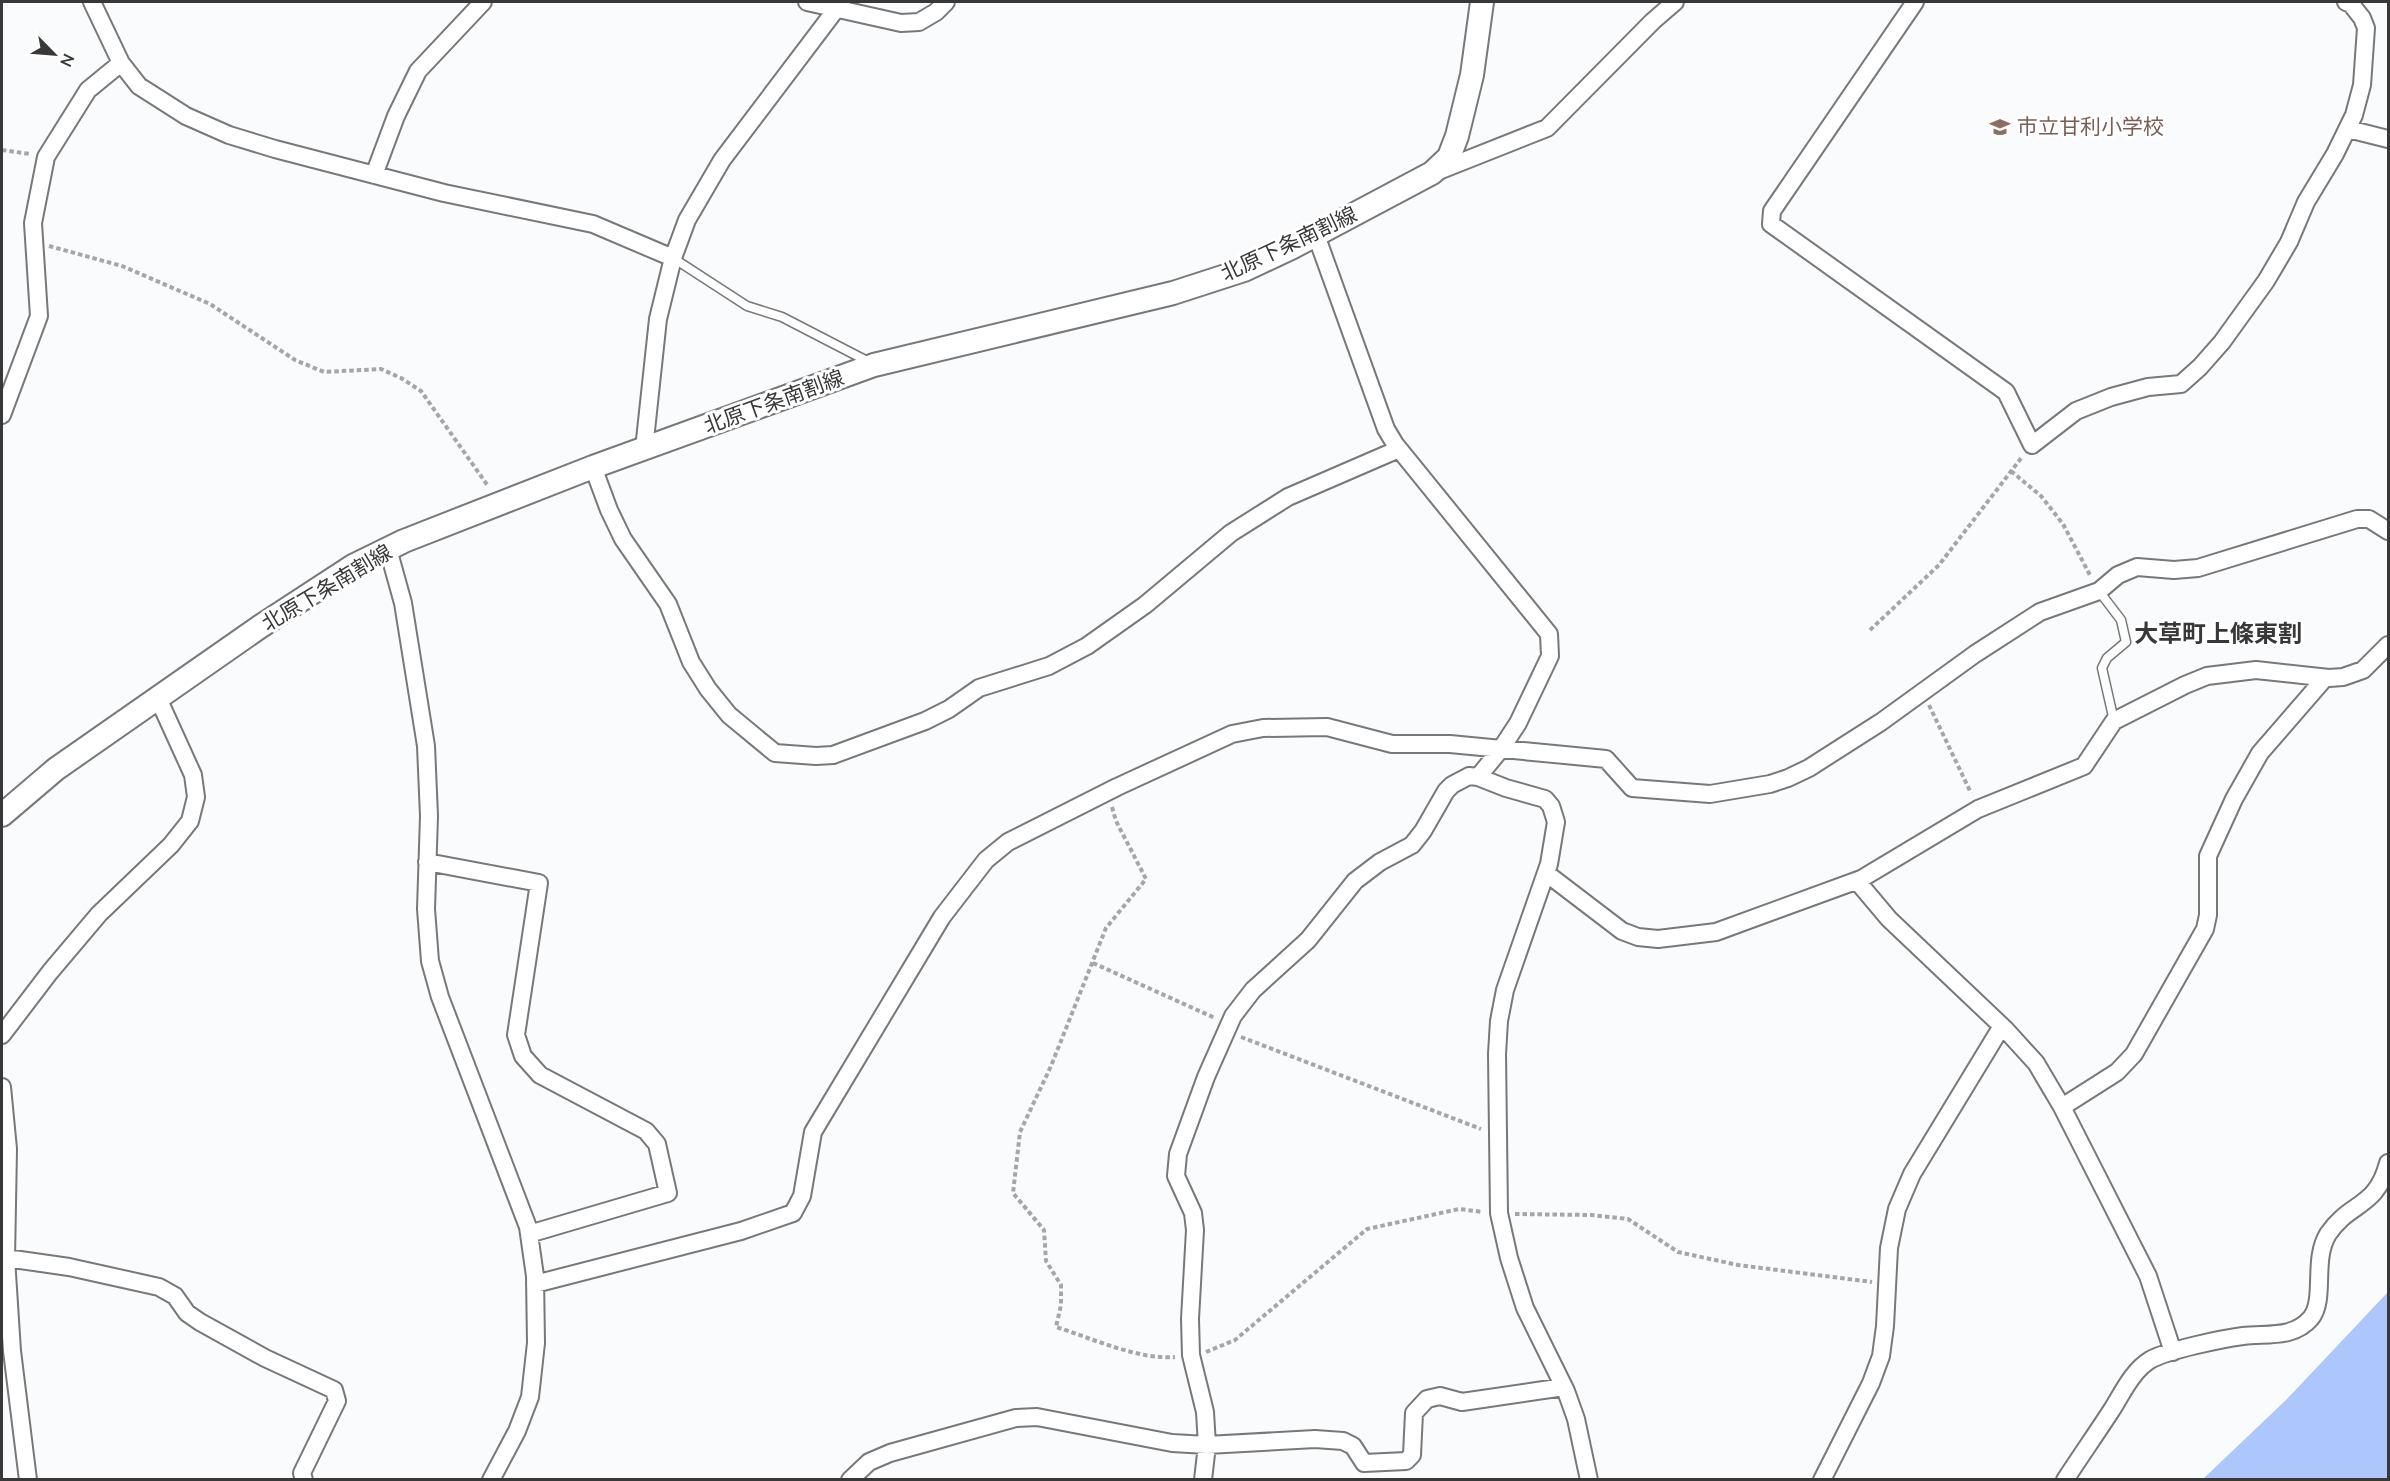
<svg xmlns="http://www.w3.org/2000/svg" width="2390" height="1481" font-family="'Nunito Sans','Noto Sans JP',sans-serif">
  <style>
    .forest { fill: #adc6fc }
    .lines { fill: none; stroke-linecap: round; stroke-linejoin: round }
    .service-casing { stroke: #777879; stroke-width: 11 }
    .minor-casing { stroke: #777879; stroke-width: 20 }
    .secondary-casing { stroke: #777879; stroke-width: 26 }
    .path { stroke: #a5a6a7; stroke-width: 4; stroke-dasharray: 4.5 3; stroke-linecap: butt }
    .service { stroke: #fff; stroke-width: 8 }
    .minor { stroke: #fff; stroke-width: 16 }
    .secondary { stroke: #fff; stroke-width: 22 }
    .labels { text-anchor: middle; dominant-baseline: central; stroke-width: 6; stroke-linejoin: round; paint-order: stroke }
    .education-label { font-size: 21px; fill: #785e54; stroke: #fff; text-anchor: start }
    .street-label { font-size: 21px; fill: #383839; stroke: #fff }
    .quarter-label { font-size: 24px; font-weight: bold; fill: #383839; stroke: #fff }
  </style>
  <rect width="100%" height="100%" fill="#fafbfc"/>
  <path class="forest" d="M2388,1292V1479H2203L2287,1399Z"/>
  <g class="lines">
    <g class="service-casing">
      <path id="service" d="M673,258L747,306L782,317L871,363
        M2099,591L2121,620L2126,642L2107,658L2102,668L2114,721"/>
    </g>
    <g class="minor-casing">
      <path id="minor" d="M92,2L121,63L139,86L186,116L229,135L275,149L444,193L593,224L673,258
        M807,2L901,23L919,22L936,12L946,2
        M1915,2L1772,211L1771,224L2006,392L2032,445L2076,411L2111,397L2148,387L2181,384L2200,367L2222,342L2266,281L2289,242L2306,202L2335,154L2354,115L2362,85L2366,28L2362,18L2351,4L2346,2
        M2348,129L2388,139
        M1436,172L1547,128L1653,21L1675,2
        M374,175L396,116L418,71L483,2
        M1316,235L1386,429L1395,444L1549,634L1550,656L1518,723L1501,749L1478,777
        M2,415L39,316L33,223L46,157L88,90L121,63
        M644,449L658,319L673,258L687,220L722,160L837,8
        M593,467L609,510L623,539L668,604L691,662L708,689L729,715L775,753L816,756L833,755L925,721L949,709L979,688L1049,666L1087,646L1145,605L1231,533L1288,497L1399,449
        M388,549L403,603L426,746L429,816L426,909L430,961L440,997L528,1227L535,1276L536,1343L530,1397L517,1431L491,1480
        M427,862L539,883L516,1035L523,1056L540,1075L646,1131L657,1144L668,1193L529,1234
        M1546,873L1622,931L1638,937L1658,939L1716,932L1861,879L1978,809L2084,766L2114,721L2185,685L2207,676L2256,670L2329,678L2343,677L2363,670L2388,645
        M1857,881L1889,919L2005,1029L2036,1063L2062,1107L2148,1276L2173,1352
        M2,1035L50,972L99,914L171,845L190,821L196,797L193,775L158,698
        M2,1087L8,1149L6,1258L12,1351L28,1480
        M2062,1107L2117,1072L2134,1054L2205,929L2208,915V856L2234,799L2260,753L2325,678
        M6,1258L69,1267L159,1287L175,1296L187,1313L200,1322L265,1358L334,1390L337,1401L302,1473L304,1480
        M535,1284L741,1231L793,1213L802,1196L813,1132L942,917L986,860L1008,842L1117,787L1232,734L1263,728L1327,727L1392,744H1450L1606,759L1632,788L1710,794L1770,784L1788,778L1809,768L1881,722L1975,654L2040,612L2099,591L2118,575L2137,567L2174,570L2198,568L2357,519H2369L2388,531
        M850,1480L869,1462L890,1453L1016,1418L1037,1417L1172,1443L1207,1445L1315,1439L1343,1441L1353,1446L1364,1463L1406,1461L1412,1455L1414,1413L1427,1399L1440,1396L1462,1402L1564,1387
        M1203,1480L1207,1445L1205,1412L1191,1355L1190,1319L1195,1230L1193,1213L1176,1176L1178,1154L1206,1077L1233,1016L1253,990L1308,940L1355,881L1380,862L1412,845L1423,831L1446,791L1452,785L1469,776L1478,777L1506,788L1545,799L1551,806L1556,822L1549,864L1505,990L1499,1021L1497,1054L1499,1213L1509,1258L1525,1308L1566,1391L1576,1419L1589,1480
        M1822,1480L1871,1383L1881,1356L1885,1326L1889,1248L1897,1209L1912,1174L2002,1026
        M2065,1480C2080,1457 2096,1434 2111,1411C2122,1394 2132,1371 2150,1360C2168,1350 2221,1339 2243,1336C2267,1333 2293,1339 2311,1318C2326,1299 2312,1260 2328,1234C2350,1201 2376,1209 2388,1163"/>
    </g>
    <g class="secondary-casing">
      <path id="secondary" d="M2,815L56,769L261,626L353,566L404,541L593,467L874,365L1173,293L1244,270L1291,248L1432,173L1449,157L1457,136L1472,75L1482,2"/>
    </g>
    <path class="path" d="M2,150L30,154
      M49,246L122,266L210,304L295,360L324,372L381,369L401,378L421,391L488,486
      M2011,471L2041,496L2063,524L2091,577
      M1870,630L1939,565L2022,457
      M1929,705L1971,793
      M1112,807L1116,821L1146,879L1106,928L1051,1066L1020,1132L1013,1193L1044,1230L1046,1261L1061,1285V1305L1056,1327C1091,1338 1138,1360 1175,1357
      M1093,963L1215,1018
      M1241,1037L1481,1129
      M1515,1214L1591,1215L1628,1219L1678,1252L1738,1265L1872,1282
      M1206,1352L1235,1340L1367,1229L1459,1209L1483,1212"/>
    <use href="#service" class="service"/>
    <use href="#minor" class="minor"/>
    <use href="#secondary" class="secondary"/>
  </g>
  <defs>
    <g id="school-bare" transform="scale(1.62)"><path d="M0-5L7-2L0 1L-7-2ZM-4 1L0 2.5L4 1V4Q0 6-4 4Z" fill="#8d6e63" stroke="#fff" stroke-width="2.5" paint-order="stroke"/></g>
  </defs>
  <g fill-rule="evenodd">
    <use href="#school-bare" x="2000" y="127"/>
  </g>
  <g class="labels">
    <g class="education-label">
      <text x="2017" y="127">市立甘利小学校</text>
    </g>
    <g class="street-label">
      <text transform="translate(1289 244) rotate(-25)">北原下条南割線</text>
      <text transform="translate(774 402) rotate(-20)">北原下条南割線</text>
      <text transform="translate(327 588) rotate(-31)">北原下条南割線</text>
    </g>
    <g class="quarter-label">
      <text x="2218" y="634">大草町上條東割</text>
    </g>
  </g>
  <rect width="2390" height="1481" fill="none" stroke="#383839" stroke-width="6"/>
  <g transform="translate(54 54) rotate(115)" stroke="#ffffff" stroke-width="4.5" paint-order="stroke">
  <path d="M0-4.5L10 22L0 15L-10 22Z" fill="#383839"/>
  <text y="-9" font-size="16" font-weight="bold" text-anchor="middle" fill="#383839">N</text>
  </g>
</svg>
